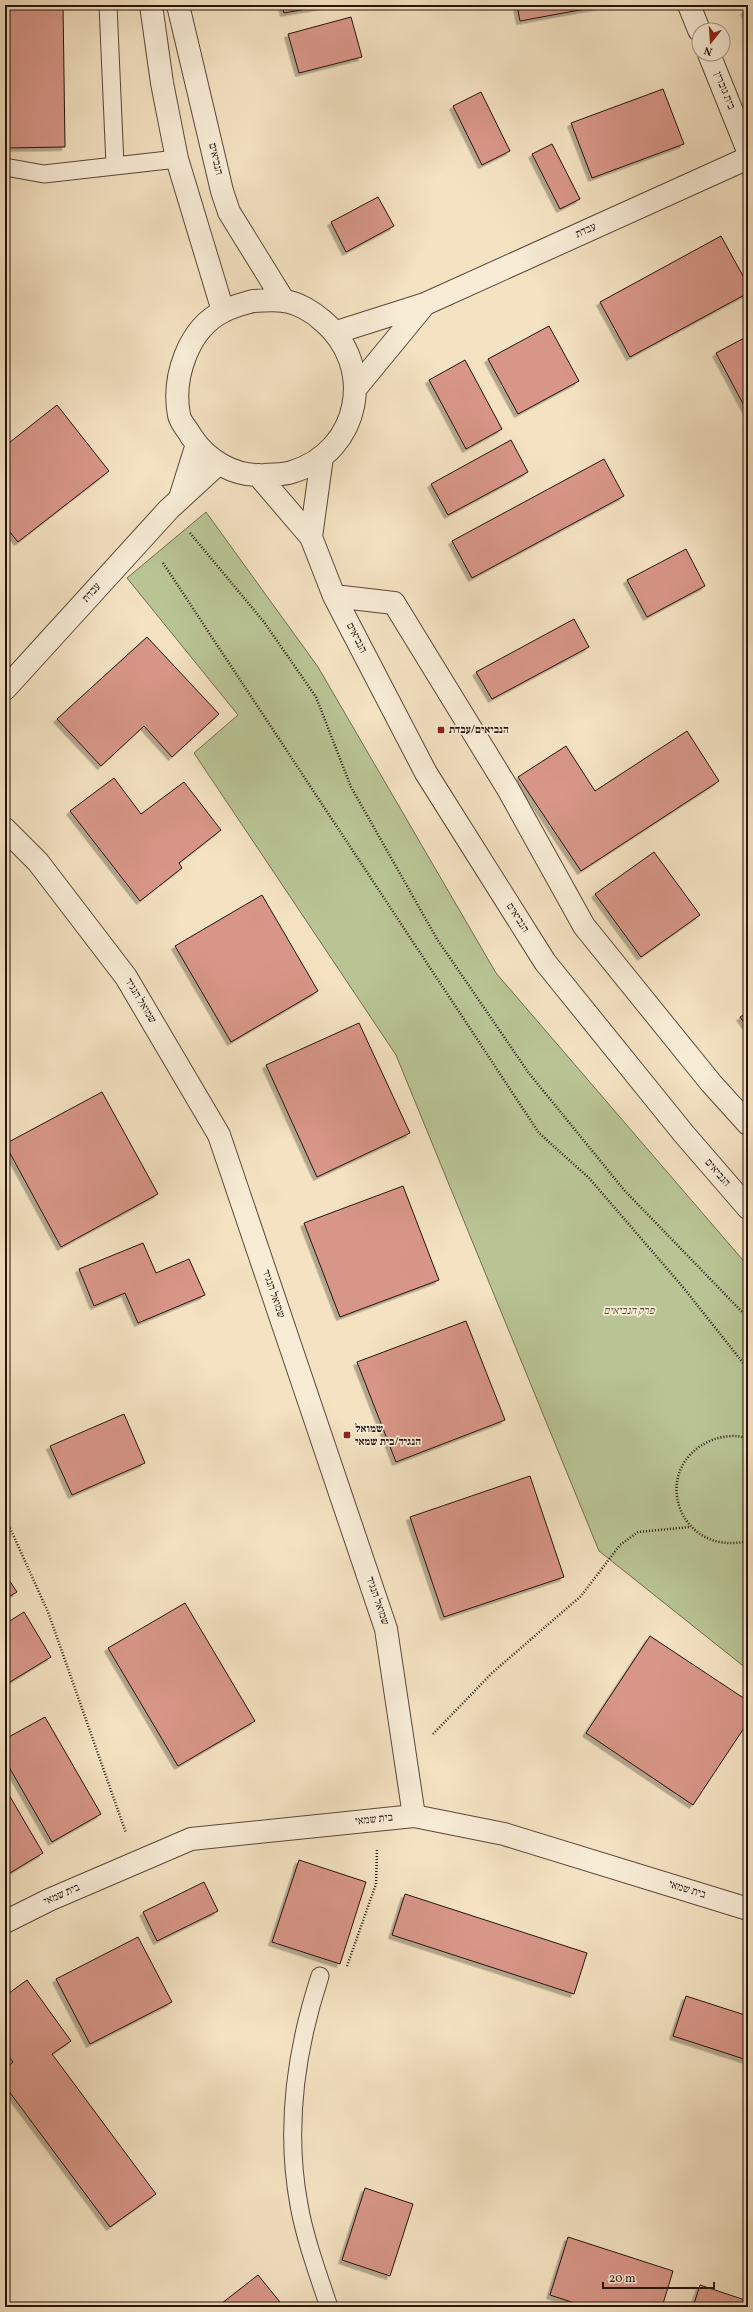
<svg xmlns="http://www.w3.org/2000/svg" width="753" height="2312" font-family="Vollkorn,'Frank Ruhl Libre',serif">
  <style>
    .green { fill: #b9c495; stroke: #706c50 }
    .building { fill: #d89688; stroke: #26140b; filter: url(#shadow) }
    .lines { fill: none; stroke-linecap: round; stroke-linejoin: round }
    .service-casing { stroke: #5a4839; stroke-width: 19 }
    .minor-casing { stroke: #5a4839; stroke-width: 24 }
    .tertiary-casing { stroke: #5a4839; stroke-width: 24 }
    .path { stroke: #26140b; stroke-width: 2.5; stroke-dasharray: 1 2; stroke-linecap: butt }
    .service { stroke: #f8ecd7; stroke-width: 17 }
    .minor { stroke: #f8ecd7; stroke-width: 22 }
    .tertiary { stroke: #f8ecd7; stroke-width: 22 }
    .poi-dot { fill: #8f2418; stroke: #f8ecd7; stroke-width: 1.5 }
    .labels { text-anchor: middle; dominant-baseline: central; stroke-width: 3.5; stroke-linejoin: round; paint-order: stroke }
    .street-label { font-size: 11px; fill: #26140b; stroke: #f8ecd7 }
    .poi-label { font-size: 11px; font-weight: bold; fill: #26140b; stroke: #f8ecd7; text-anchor: start }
    .park-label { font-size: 11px; font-style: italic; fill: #59523b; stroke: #f8ecd7 }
  </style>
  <defs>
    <filter id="shadow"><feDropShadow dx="-3.5" dy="3.5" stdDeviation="0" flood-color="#0004"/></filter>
  </defs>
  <rect width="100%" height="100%" fill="#f4e2c2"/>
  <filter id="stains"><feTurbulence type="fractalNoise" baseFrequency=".005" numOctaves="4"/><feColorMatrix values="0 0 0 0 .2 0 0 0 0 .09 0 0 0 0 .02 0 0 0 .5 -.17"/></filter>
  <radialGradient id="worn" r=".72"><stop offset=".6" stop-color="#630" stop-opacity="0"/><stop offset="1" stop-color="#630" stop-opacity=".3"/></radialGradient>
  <path class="green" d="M206,512L318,667L496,973L748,1266V1667L742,1665L599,1551L396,1055L194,753L238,715L127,578Z"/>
  <path class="building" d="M11,5H63L65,147L5,148V7H11Z
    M282,5H330L284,13Z
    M517,5H607L520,21Z
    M748,9V18L744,11Z
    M351,17L362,57L299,73L288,34Z
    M663,89L684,144L592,178L571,123Z
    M481,92L510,151L482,165L453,106Z
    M552,144L580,199L560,209L532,154Z
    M378,197L394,226L346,252L331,222Z
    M721,236L748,285V293L630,357L600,302Z
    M549,326L579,381L518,414L488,359Z
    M748,336V413L716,353Z
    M465,360L502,429L466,449L429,380Z
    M57,405L109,471L18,542L5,526V446Z
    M511,440L528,472L448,515L431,484Z
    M604,459L624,496L472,578L452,541Z
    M686,549L705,586L647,617L627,580Z
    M574,619L589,647L492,699L476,672Z
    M147,637L219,714L172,757L144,726L101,766L57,719Z
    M687,731L719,781L581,871L518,777L566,746L595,791Z
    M114,778L141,814L184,782L221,830L179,863L182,868L140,901L70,811Z
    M654,852L700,915L641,957L595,894Z
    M262,895L318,991L231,1042L175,946Z
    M748,1012V1028L740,1017Z
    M359,1023L410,1133L317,1177L266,1065Z
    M102,1092L158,1194L61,1247L5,1144Z
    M403,1186L439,1280L340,1317L304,1223Z
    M143,1243L156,1273L189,1259L205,1295L138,1323L125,1293L94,1306L79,1269Z
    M466,1321L505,1420L396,1462L357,1362Z
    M124,1414L145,1463L72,1495L50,1446Z
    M530,1476L564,1577L444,1617L410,1517Z
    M5,1574L17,1592L5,1599Z
    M185,1603L255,1721L178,1766L108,1648Z
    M24,1612L51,1657L5,1685V1624Z
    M650,1636L748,1701V1722L693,1805L586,1733Z
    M45,1717L101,1814L52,1842L5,1760V1739Z
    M5,1788L43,1853L5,1876Z
    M299,1860L366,1882L340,1964L272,1942Z
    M204,1882L218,1911L157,1941L143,1912Z
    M405,1894L587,1953L574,1994L392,1935Z
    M138,1937L172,2002L90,2044L56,1979Z
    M27,1980L71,2041L52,2054L156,2194L110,2227L5,2086V2069L13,2062L5,2051V1996Z
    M686,1996L748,2016L747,2060L673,2036Z
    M365,2188L413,2204L390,2276L342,2260Z
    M568,2237L673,2271L662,2307H587L550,2295Z
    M258,2275L284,2307H217Z
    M700,2285L748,2301V2307H693Z"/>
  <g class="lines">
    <g class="service-casing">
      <path id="service" d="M108,5L115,165
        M5,167L44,174L177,159
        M320,1976C296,2049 285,2129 299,2205C305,2239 318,2274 329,2307"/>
    </g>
    <g class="minor-casing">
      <path id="minor" d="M151,5L162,83L177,159L223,311
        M178,5L222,191L229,212L284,301
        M689,5L699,30
        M709,54L748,151
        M253,301C263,301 273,299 283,301C297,302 313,312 323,321C376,366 361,451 292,472C284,475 274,474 265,475C235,477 207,461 191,436C188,430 180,422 179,415C172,378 188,328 224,311C233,306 243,304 253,301Z
        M337,332L425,304L748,158
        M356,388L425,304
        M258,475L311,537L334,596L426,773L545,962L684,1134L748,1208
        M180,498L197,444
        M311,537L322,457
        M334,596L394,603L508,789L584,926L711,1083L748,1124
        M5,689L169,509L218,464
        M5,829L38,862L126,977L219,1135L386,1629L414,1816"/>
    </g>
    <g class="tertiary-casing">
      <path id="tertiary" d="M5,1922L49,1900L191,1839L414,1816L504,1834L748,1909"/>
    </g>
    <path class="path" d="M190,533L264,622L316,697L351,787L437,939L528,1072L624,1190L748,1318
      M163,563L539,1133L589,1178L682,1286L748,1369
      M744,1437L748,1433
      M748,1439C738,1434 723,1436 712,1440C648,1466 677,1558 748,1541
      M5,1517L48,1612L126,1833
      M433,1734L492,1673L581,1596L620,1545L638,1532L690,1527
      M347,1966L376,1884L377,1850"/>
    <use href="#service" class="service"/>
    <use href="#minor" class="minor"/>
    <use href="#tertiary" class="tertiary"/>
  </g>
  <g class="poi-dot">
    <rect x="437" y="726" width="8" height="8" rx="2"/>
    <rect x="343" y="1431" width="8" height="8" rx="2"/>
  </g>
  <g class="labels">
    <g class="street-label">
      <text transform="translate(724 91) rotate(68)">בית גוברין</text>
      <text transform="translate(215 159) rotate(77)">הנביאים</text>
      <text transform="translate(586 231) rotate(-24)">עבדת</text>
      <text transform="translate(92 593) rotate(-48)">עבדת</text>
      <text transform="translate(356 638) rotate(63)">הנביאים</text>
      <text transform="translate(517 918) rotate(58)">הנביאים</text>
      <text transform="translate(140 1001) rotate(59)">שמואל הנגיד</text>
      <text transform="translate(717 1173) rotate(49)">הנביאים</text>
      <text transform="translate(273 1294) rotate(71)">שמואל הנגיד</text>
      <text transform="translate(377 1601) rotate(71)">שמואל הנגיד</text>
      <text transform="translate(374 1820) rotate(-6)">בית שמאי</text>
      <text transform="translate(687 1890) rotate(17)">בית שמאי</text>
      <text transform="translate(62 1895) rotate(-24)">בית שמאי</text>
    </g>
    <g class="poi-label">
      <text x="449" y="730">הנביאים/עבדת</text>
      <text x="355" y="1429">שמואל<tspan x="355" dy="13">הנגיד/בית שמאי</tspan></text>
    </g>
    <g class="park-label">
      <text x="629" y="1311">פרק הנביאים</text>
    </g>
  </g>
  <rect width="753" height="2312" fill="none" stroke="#f4e2c2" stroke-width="20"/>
  <rect x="6" y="6" width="741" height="2300" fill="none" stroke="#26140b" stroke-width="2"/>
  <rect x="10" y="10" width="733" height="2292" fill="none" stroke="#26140b"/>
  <g transform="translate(711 42) rotate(197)"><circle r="19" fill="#f8ecd7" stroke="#a49685"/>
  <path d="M0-3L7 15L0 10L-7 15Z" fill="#8f2418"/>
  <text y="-6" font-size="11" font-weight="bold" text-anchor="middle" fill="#26140b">N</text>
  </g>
  <path d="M603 2282v6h111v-6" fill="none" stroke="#26140b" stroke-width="2"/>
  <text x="609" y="2282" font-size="12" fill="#26140b" stroke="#f8ecd7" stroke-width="3" paint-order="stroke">20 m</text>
  <rect width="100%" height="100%" filter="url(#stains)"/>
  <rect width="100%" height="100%" fill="url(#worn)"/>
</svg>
